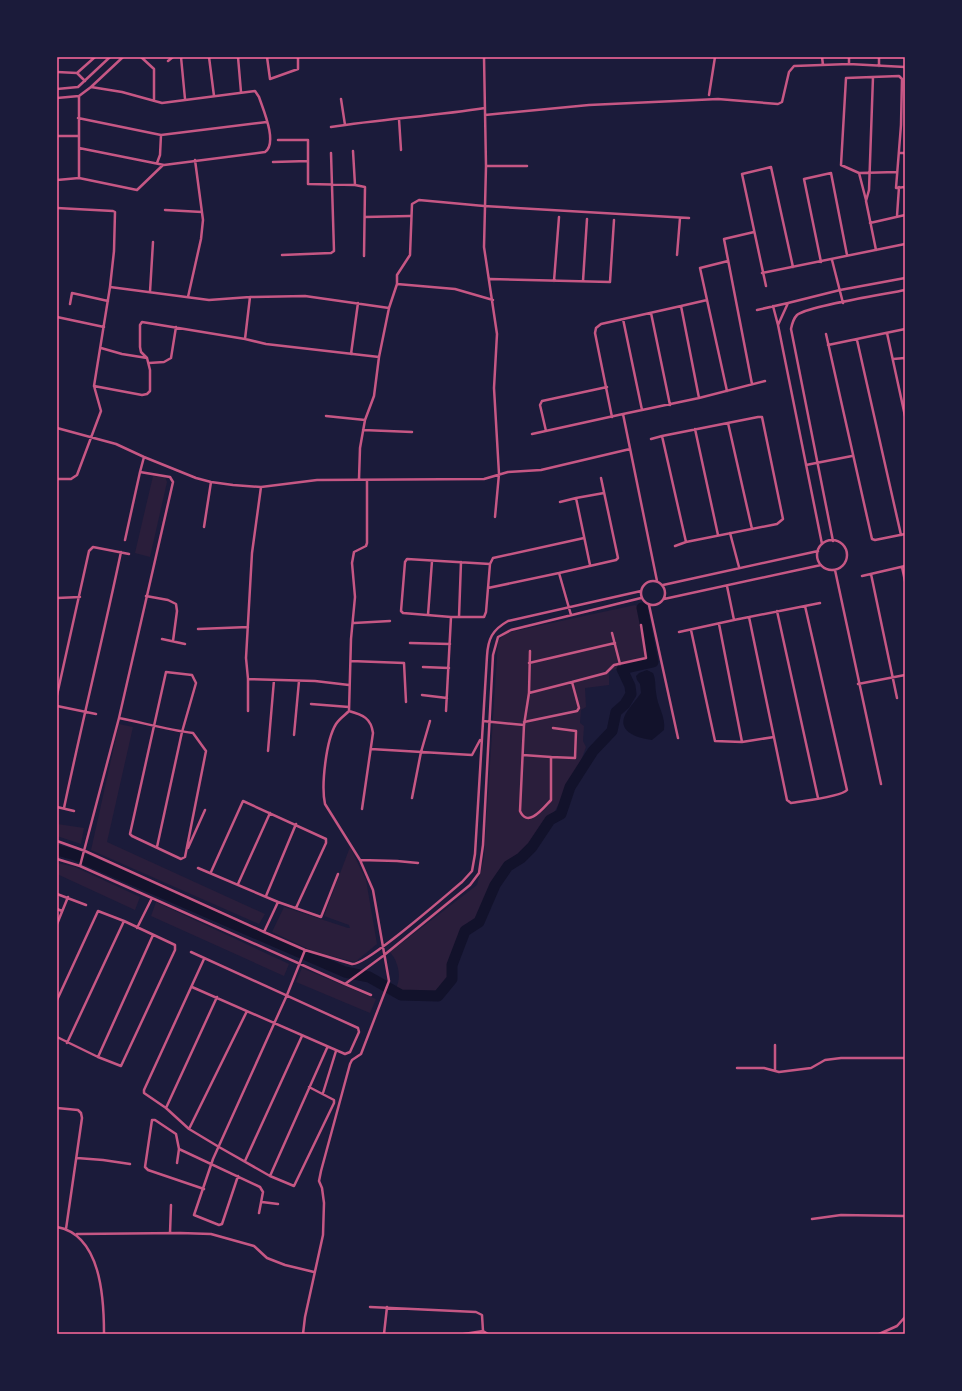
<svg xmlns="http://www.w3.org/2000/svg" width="962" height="1391" font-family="'Fira Sans Condensed',sans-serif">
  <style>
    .green { fill: #2a1e3b }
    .water { fill: #12122b }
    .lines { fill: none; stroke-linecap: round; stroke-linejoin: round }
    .river { stroke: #12122b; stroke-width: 11 }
    .minor { stroke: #c65784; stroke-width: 2.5 }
    .neatline { fill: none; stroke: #ff6b9d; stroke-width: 1.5 }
  </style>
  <rect width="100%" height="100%" fill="#1b1b3a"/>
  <path class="green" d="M153,476L165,477L167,482L150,557L135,553Z
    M635,605L639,609L648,660L609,671V685L585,688L586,707L581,710L580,723L584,726L583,741L586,747L582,758L555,811L523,853L506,865L490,891L478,920L463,930L449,965V978L437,993H401L396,988C402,977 398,961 390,952L477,885L484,858L498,641L506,633Z
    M119,724L133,727L107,842L265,914L259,924L91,850Z
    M57,824L84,828L81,844L57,836Z
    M350,847L366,880L377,944L355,962L315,952L272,932L284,907L348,928H350L349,925L324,916Z
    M57,863L75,867L140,897L135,910L57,874Z
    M156,902L289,964L284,976L151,916Z
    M302,968L376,999L370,1013L296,982Z"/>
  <path class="water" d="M647,670L653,673C656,680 655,685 656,692C657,706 666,716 664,730L652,740C637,738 613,731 628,710C632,704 637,699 641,693L640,684L637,680L636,676L639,673Z"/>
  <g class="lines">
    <path class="river" d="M57,850L75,855L345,972L369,977L401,995L438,996L452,979V965L465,931L479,922L495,885L508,866L521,858L532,847L550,820L561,814L570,787L593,751L612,731L616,712L625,704L631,694L630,686L622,669L653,662L642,608"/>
    <path class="minor" d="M141,57L154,69V100
      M181,57L185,99
      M209,57L214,96
      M238,57L241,92
      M267,57L270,79L298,69V57
      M484,57L486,166L484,247L497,334L494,388L499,474L495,517
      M822,57L823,65
      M849,57V64
      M879,57V66
      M168,61L173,57
      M57,72L77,73L95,57
      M77,73L85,81
      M873,77L869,190L866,201L876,250
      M57,89L78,87L110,57
      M709,95L715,57
      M79,96V178
      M57,98L79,96L91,87L123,57
      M341,99L345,125
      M485,115L589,105L718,99L778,104L782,102L789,72L794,66L849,64L905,67
      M78,118L161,135L267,122
      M399,119L401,150
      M331,127C382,119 434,116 485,108
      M57,136H79
      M278,140H308V184L355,185L365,187L364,256
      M79,148L164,165L265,152C278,143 263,109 259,97L255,91L162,103L122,92L91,87
      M353,151L355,185
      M899,153H905
      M273,162L308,161
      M157,163L160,155L161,135
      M486,166H527
      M897,172L859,173L841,165L846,78L899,76L902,79L901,125L896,188L905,187
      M859,173L866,200
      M57,180L79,178L137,190L163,165
      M57,208L113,211L115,212L114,251L110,287
      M165,210L202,212
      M897,216L899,187
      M365,217L410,216
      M870,223L905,215
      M282,255L331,253L334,251L331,153
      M677,255L680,218
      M832,260L843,303
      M821,262L804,179L831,173L847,255
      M762,273L905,244
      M490,279L610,282L614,220
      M554,281L559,217
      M583,281L587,219
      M397,284L455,289L493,300
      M766,286L742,174L771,167L793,267
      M150,292L153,242
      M188,297L201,239L203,220L195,160
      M250,297L245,339L266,344L379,357
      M70,304L72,293L108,301
      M681,306L707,300
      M773,306L778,325
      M757,310L788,303
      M651,313L670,405
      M57,317L104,327
      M623,319L642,410
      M887,333L905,416
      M826,334L872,539L875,540L905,534
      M857,340L901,535
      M828,345L905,329
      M101,348L122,354L147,358
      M351,354L358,303
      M893,359L905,358
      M149,363L164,362L171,358L176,327
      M752,384L724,239L754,232
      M94,386L142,395L147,394L150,391V370L147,358L141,352L140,347V325L142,322L245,339
      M727,391L700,268L728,261
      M623,414L699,398L765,381
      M326,416L365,420
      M612,417L595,333L596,328L601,324L681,306L699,398
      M728,423L752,529
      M57,428L116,444L144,457L196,478L211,482L233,485L261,487L317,480L484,479L508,472L541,470L630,449
      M695,429L718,535
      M363,430L412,432
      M546,431L540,405L542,401L607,387
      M532,434L623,414L657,581
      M662,436L758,417H762L783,519L777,524L686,542L675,546
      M651,439L662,436L686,542
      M806,465L852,456
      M57,479H71L77,475L101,411L94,386L110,287L209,300L250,297L305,296L389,308
      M359,479L360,448L365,420L374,396L379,357L389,308L397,284V275L410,255L412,204L419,200L484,206L689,218
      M261,487L252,553L246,658L248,679L315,681L349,685
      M560,502L576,498
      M204,527L211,482
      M730,533L739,567
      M125,540L140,472
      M817 555a15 15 0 1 1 30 0a15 15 0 1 1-30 0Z
      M833,541L791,329C792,324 793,319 797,315C808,306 886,294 905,290
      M822,544L778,325L788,303L840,290L905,278
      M590,565L576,498L604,493
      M902,567L905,581
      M835,570L881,784
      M559,573L488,588L490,564L493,558L584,538
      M871,574L897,698
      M862,576L905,566
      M641 593a12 12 0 1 1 24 0a12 12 0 1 1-24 0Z
      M663,585L818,551
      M488,588L486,612L484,617H451L403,613L401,611L405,562L407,559L490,564
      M146,596L168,600L176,604L177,611L173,641
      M57,598L80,597
      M664,599L821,565
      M649,605L678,738
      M777,611L818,798
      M428,615L432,561
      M571,615L559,573L616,560L618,558L601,478
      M459,617L461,562
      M749,617L787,800L791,803C802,801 841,797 847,790L805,606
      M734,620L820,603
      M354,623L390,621
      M719,624L742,742
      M198,629L248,627
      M691,630L715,741L742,742L774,737
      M679,632L734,620L727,586
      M612,633L620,664
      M162,639L185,644
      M410,643L450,644
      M351,661L404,663L406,702
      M529,663L615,643
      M423,667L449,668
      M248,679V711
      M572,682L606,673L614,665L646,658L641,625
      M858,684L905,675
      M57,695L89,551L93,547L129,554
      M422,695L447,698
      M311,704L349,707
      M57,706L96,714
      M349,711C363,715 371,718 373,733L362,809
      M446,711L451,617
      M119,718C144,723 168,730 193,733L206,751L185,857L181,859L132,836L130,834L166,672L192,675L196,683L182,732L157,847
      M483,721L524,725L529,693L530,651
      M524,722L577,711L579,708L572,682L529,693
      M524,725L520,811C528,829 544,807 551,800V757L575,758L576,731L553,728
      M294,735L299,681
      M371,749L472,755L480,740
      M268,751L274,680
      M523,755L551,757
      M412,798L421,752L430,721
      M57,807L74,811
      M64,808C82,722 103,638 121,552
      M57,841L85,851L264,932L305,950L352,964C366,966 446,895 462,882L472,871L475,854L487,656C488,639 492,630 508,621L641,591
      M188,848L205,810
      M57,859L80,866L345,984L383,956L470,885L479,873L483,845L493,655L498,637L511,630L641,598
      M360,860L397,861L418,863
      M80,866L119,718L173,482L170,477L140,472L144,457
      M198,868L278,902L264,932
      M211,872L243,801L326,839V843L296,908
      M238,884L270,813
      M57,894L86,905
      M266,896L296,824
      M278,902L321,917L338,874
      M57,909L62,911
      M57,924L68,897
      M137,928L152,898
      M191,952L358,1028L359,1032L350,1052L345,1054L192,987
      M204,959L144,1090V1093L166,1108L189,1129L219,1147L270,1176L294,1186L334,1103V1100L309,1087
      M345,984L371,995
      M57,1000L98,911L124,921L175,945V950L121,1066L98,1057L57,1037
      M67,1043L124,921
      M775,1045V1071
      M98,1057L153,935
      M737,1068H764L779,1072L811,1068L825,1060L841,1058H905
      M323,1093L336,1051
      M57,1108L78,1110L81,1113L82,1118L66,1229
      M166,1108L217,997
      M189,1129L247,1011
      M179,1149L260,1187L263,1192L259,1213
      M77,1158L103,1160L130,1164
      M245,1161L302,1036
      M177,1163L179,1149L176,1134L155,1120H152L145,1167L148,1170L204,1189
      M238,1176L222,1224L219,1225L194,1215L213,1159L287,995L305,950
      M270,1176L327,1048
      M262,1202L278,1204
      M812,1219L841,1215L905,1216
      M57,1227C101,1235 104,1298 104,1334
      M170,1233L171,1205
      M77,1234L180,1233L211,1234L254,1246L267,1258L285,1265L314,1272
      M370,1307L476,1312L482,1315L483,1331
      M303,1334L305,1317L323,1235L324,1203L322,1188L319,1181L321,1171L350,1064L352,1060L361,1054L389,981L373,890L360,860L325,804C321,786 326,740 336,724C339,719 345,715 349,711L351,639L355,597L352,563L354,552L366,546L367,543V481
      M384,1334L387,1307
      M464,1334L483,1331L488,1334
      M879,1334L897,1326L905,1317"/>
  </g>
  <rect width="962" height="1391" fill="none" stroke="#1b1b3a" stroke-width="116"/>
  <rect x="58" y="58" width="846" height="1275" class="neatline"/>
</svg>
